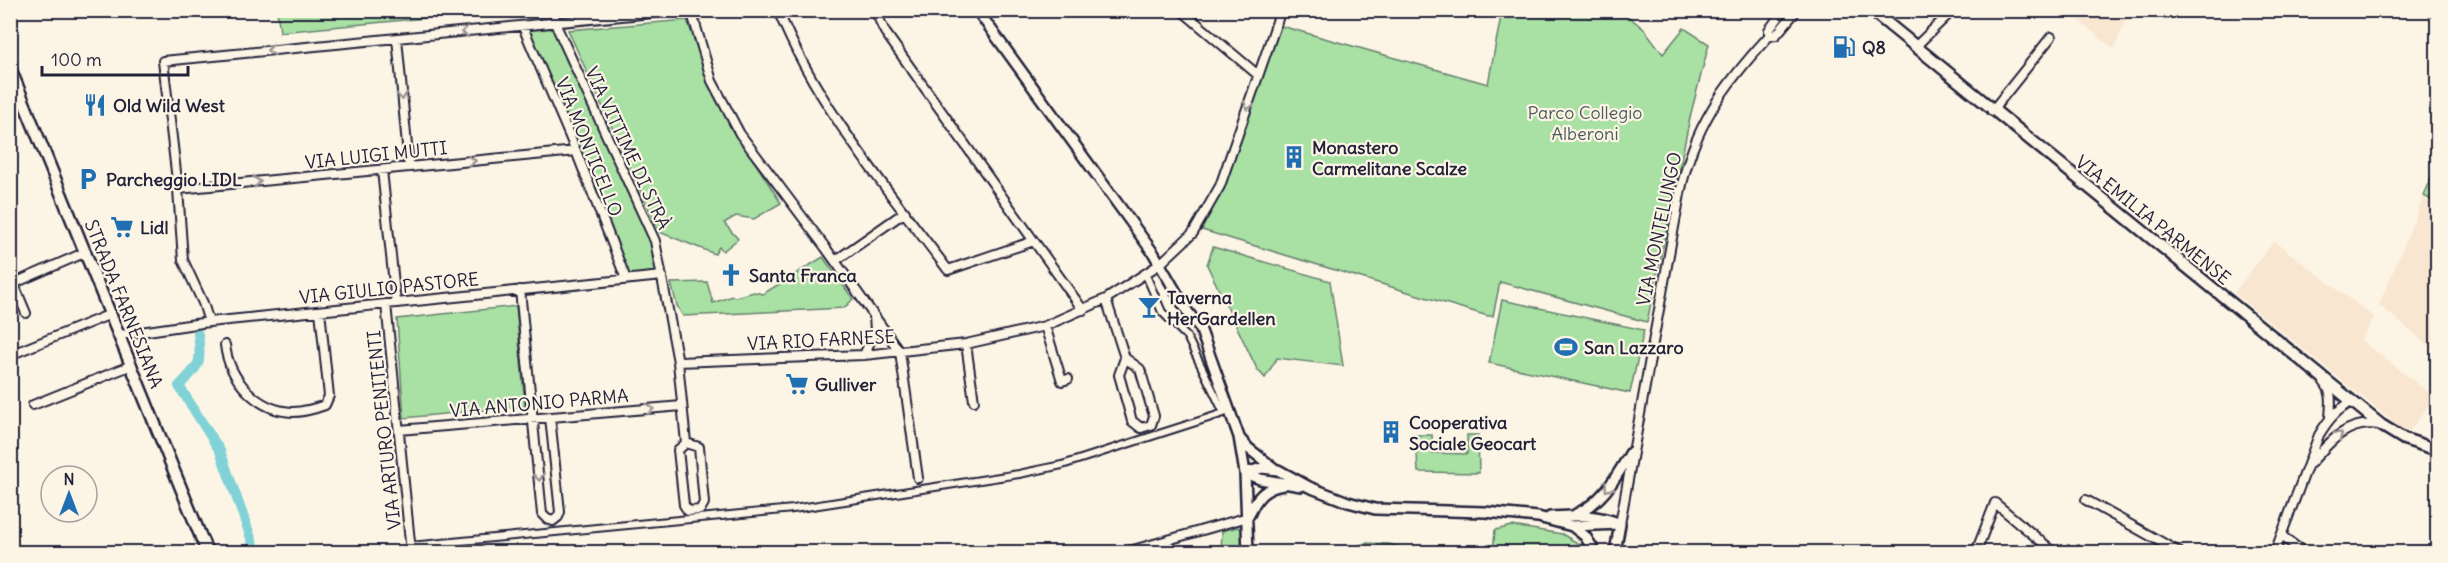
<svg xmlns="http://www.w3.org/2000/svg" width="2448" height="563" font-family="Delius,sans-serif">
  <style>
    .built { fill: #f9e6d1 }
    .green { fill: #a9e0a3; stroke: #66816f; stroke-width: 1.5 }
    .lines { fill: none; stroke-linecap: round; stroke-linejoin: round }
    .canal { stroke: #81d2d7; stroke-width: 10 }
    .pedestrian-casing { stroke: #22223b; stroke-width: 10 }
    .minor-casing { stroke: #22223b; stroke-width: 12 }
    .tertiary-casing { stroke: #22223b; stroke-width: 14 }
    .secondary-casing { stroke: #22223b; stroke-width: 15 }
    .pedestrian { stroke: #fcf5e5; stroke-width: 6 }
    .minor { stroke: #fcf5e5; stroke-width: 8 }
    .tertiary { stroke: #fcf5e5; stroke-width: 9 }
    .secondary { stroke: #fcf5e5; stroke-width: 10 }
    .oneway { stroke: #9a9698 }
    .labels { text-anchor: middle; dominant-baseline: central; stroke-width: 4.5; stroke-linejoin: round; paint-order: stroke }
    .poi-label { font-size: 18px; font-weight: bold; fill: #22223b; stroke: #fcf5e5; text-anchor: start }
    .park-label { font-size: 18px; fill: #4a5b5a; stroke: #fcf5e5 }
    .street-label { font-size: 18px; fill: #22223b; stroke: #fcf5e5 }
  </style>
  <rect width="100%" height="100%" fill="#fcf5e5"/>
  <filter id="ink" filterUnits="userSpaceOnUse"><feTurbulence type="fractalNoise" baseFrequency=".0167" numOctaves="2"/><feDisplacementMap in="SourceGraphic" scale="12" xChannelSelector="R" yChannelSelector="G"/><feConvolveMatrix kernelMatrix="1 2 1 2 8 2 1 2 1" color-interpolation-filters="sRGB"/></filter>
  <g filter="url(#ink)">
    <path class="built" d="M2067,11H2130L2114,49Z
      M2424,196L2437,203V353L2379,305Z
      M2274,241L2374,317L2361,340L2435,397L2408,434L2234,293Z"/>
    <path class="green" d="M488,11V12L280,32L277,11Z
      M1502,11H1622L1645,30L1663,54L1684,28L1709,44L1691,113L1647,322L1500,282L1493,316H1488L1202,230L1281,26L1488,84Z
      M687,20L709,81L736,133L781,203L754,219L736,216L724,223L738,239L723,251L719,247L715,254L659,232L568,30Z
      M552,27L651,243L654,272L628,276L529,30Z
      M2437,164V203L2424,196Z
      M1213,247L1330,281L1343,366L1277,358L1265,378L1257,369L1207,265Z
      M823,257L853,299L844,308L683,316L677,306L671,283L707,282L713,303L732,296L735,297L754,292L763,294Z
      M1502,300L1644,330L1630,393L1489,363Z
      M516,306L525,406L404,418L397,319Z
      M1416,435H1432L1433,453L1467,454V435H1478L1479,473L1418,472Z
      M1512,526L1562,534L1581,545L1582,552H1493L1495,530Z
      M1238,527L1242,529V552H1221L1222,531Z
      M1366,543L1389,544L1418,552H1335Z"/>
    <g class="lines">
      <path class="canal" d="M198,334C202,365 200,364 179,386L220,451L256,552"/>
      <g class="pedestrian-casing">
        <path id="pedestrian" d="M410,546L793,509L1019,474L1062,465L1224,413L1187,337L1162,312L1145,273"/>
      </g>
      <g class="minor-casing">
        <path id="minor" d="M554,10L555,23L655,241L678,362L686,443L678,450L684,505L688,511L700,510L704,503L699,447L686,443
          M691,10L712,81L740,134L825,247L900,352L918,478
          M778,10C816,105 887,189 948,270L1034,241
          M875,10L885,32L1083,310
          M1181,10L1258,75
          M523,27L576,151L626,279
          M1769,36L1776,35L1797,10
          M397,38L409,167
          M1915,47L1953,10
          M1992,111L2051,37
          M382,170L396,303
          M178,189L576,151
          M835,261L905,212
          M10,275L26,313
          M10,285L86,252
          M520,290L542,514L547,519L553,521L558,517L560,512L550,417
          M1106,299L1125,358L1119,375L1132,421L1141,428L1151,425L1154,416L1140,369L1125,358
          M386,304L411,552
          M209,322L203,303L183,260L178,189L163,61L683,10
          M1045,326L1062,381L1068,379
          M120,335L209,322L662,276
          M966,344L974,401
          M225,345C229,379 257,411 293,412C304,412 314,409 325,405L329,396L320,311
          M10,355L111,314
          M864,355L875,331L874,316
          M678,362L864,355L966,344L1045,326L1106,299L1160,264L1193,233L1220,186L1281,10
          M2324,382C2333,392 2331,404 2330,417
          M33,405L132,365
          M399,430L682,406
          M2311,463C2330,441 2348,420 2379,425
          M2086,500L2179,552
          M1620,524L1680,194C1693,127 1724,85 1769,36V30L1784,10
          M2282,536L2303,552
          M1126,552L1248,517
          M1976,552L1995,503L2054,552
          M2275,552L2319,435C2328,420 2336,410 2352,402"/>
      </g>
      <g class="tertiary-casing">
        <path id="tertiary" d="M977,10L1154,254L1187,311L1200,328L1239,437L1245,473L1248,552
          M1240,439L1248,448L1275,469
          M1245,473L1262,468L1278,470L1309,487L1348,502L1375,509L1485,512L1538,517L1572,526L1620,524
          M1245,473L1260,479L1301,486
          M1576,514C1604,501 1616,477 1631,452
          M1249,515C1256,498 1264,488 1283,485
          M1550,517C1575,516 1594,513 1618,523
          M1572,526L1585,536L1595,552
          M1615,552L1620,524"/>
      </g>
      <g class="secondary-casing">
        <path id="secondary" d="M1871,10L2381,425L2404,439L2438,450
          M10,68L207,552"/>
      </g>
      <use href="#pedestrian" class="pedestrian"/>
      <use href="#minor" class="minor"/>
      <use href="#tertiary" class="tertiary"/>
      <use href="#secondary" class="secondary"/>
    </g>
    <defs><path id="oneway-chevron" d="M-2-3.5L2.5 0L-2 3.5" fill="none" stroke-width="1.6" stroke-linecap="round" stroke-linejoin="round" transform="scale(1.5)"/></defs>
    <g class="oneway">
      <use href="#oneway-chevron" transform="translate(465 32) rotate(175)"/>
      <use href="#oneway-chevron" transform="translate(271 50) rotate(174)"/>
      <use href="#oneway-chevron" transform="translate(402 96) rotate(85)"/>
      <use href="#oneway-chevron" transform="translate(1248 106) rotate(109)"/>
      <use href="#oneway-chevron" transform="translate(472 161) rotate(-6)"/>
      <use href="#oneway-chevron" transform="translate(257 182) rotate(-5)"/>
      <use href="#oneway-chevron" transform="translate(650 409) rotate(-5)"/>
      <use href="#oneway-chevron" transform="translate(2339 435) rotate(-39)"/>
      <use href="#oneway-chevron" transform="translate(539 477) rotate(84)"/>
      <use href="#oneway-chevron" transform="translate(1608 488) rotate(127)"/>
    </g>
  </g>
  <defs>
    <g id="fuel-bare" transform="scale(1.8)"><path d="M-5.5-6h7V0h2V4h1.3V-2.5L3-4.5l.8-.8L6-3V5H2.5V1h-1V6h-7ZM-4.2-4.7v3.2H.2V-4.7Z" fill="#1f6fb2" stroke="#fcf5e5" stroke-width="2.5" paint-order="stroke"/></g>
    <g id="restaurant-bare" transform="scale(1.8)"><path d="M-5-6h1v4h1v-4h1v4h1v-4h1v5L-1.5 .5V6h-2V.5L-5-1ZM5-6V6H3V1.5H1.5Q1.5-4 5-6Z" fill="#1f6fb2" stroke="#fcf5e5" stroke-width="2.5" paint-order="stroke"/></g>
    <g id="building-bare" transform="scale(1.8)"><path d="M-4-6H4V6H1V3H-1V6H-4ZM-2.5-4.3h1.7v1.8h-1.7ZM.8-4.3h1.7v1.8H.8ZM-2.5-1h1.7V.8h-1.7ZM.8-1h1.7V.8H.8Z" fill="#1f6fb2" stroke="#fcf5e5" stroke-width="2.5" paint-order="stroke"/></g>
    <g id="parking-bare" transform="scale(1.8)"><path d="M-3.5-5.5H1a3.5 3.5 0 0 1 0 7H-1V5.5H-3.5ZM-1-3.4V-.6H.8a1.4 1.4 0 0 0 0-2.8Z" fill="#1f6fb2" stroke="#fcf5e5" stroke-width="2.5" paint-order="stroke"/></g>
    <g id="supermarket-bare" transform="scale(1.8)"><path d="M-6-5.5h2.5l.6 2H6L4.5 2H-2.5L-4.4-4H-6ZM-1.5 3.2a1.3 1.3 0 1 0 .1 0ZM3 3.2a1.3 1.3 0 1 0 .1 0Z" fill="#1f6fb2" stroke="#fcf5e5" stroke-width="2.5" paint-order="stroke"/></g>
    <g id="church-bare" transform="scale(1.8)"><path d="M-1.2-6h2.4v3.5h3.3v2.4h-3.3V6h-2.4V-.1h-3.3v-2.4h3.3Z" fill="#1f6fb2" stroke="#fcf5e5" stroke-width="2.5" paint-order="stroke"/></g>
    <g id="bar-bare" transform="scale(1.8)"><path d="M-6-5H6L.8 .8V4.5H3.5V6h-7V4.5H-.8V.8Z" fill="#1f6fb2" stroke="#fcf5e5" stroke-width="2.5" paint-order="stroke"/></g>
    <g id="stadium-bare" transform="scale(1.8)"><path d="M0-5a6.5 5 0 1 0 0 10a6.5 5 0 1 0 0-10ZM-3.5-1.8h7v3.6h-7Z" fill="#1f6fb2" stroke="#fcf5e5" stroke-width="2.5" paint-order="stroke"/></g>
  </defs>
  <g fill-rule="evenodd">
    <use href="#fuel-bare" x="1844" y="47"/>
    <use href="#restaurant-bare" x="95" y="105"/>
    <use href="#building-bare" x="1294" y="157"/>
    <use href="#parking-bare" x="88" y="179"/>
    <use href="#supermarket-bare" x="122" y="227"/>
    <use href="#church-bare" x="731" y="275"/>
    <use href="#bar-bare" x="1149" y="307"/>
    <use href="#stadium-bare" x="1566" y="347"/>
    <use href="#supermarket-bare" x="797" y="384"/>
    <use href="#building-bare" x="1391" y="432"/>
  </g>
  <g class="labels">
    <g class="poi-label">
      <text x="1862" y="47">Q8</text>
      <text x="113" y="105">Old Wild West</text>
      <text x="1312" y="147">Monastero<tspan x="1312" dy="21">Carmelitane Scalze</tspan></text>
      <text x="106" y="179">Parcheggio LIDL</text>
      <text x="140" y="227">Lidl</text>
      <text x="749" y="275">Santa Franca</text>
      <text x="1167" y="297">Taverna<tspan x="1167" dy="21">HerGardellen</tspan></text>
      <text x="1584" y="347">San Lazzaro</text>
      <text x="815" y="384">Gulliver</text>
      <text x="1409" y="422">Cooperativa<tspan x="1409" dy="21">Sociale Geocart</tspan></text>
    </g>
    <g class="park-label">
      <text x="1585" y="112">Parco Collegio<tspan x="1585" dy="21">Alberoni</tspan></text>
    </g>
    <g class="street-label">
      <text transform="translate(589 147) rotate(68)">VIA MONTICELLO</text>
      <text transform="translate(628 148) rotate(65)">VIA VITTIME DI STRÀ</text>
      <text transform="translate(376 155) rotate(-6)">VIA LUIGI MUTTI</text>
      <text transform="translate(2153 220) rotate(39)">VIA EMILIA PARMENSE</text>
      <text transform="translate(1659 229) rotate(-78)">VIA MONTELUNGO</text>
      <text transform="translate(389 288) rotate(-6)">VIA GIULIO PASTORE</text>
      <text transform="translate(124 304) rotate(68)">STRADA FARNESIANA</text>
      <text transform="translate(821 340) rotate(-3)">VIA RIO FARNESE</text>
      <text transform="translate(539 403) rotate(-5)">VIA ANTONIO PARMA</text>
      <text transform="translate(384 430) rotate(-96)">VIA ARTURO PENITENTI</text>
    </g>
  </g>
  <rect width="2448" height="563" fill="none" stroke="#fcf5e5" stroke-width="36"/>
  <rect x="18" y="18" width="2412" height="527" fill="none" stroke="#22223b" stroke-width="2" filter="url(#ink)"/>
  <g transform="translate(69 494)"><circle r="28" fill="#fcf5e5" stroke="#a5a1a1" stroke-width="1.5"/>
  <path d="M0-4.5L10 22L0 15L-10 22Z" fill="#1f6fb2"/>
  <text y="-9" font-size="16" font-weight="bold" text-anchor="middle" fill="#22223b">N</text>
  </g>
  <path d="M42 66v9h146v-9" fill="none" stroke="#22223b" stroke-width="3"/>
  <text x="51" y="66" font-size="18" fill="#22223b" stroke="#fcf5e5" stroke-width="4.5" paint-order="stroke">100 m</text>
</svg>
